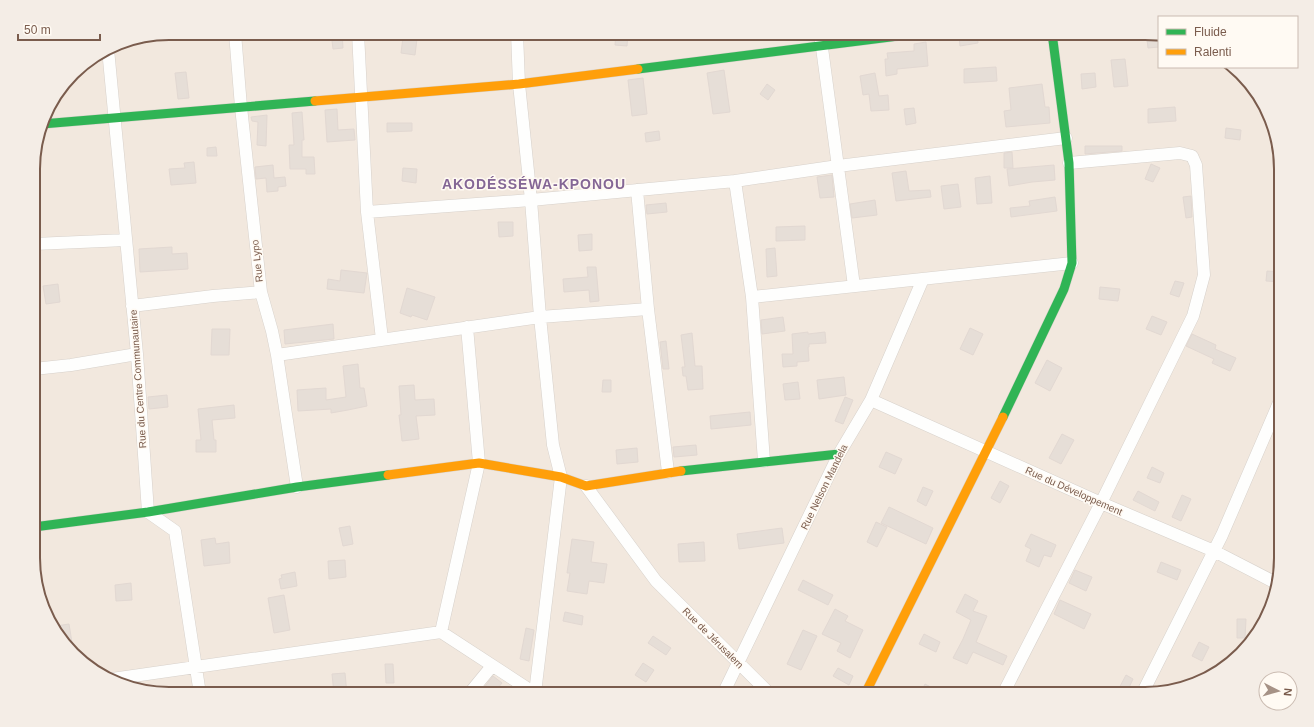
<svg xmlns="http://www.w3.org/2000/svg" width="1314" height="727" font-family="Helvetica,sans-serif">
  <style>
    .residential { fill: #f2e8de }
    .building { fill: #e6ded7; stroke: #e2d8d2 }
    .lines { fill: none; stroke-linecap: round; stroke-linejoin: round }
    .street-casing { stroke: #d7d1cb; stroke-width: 13 }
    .fast-casing { stroke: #d9d2cb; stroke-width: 10 }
    .slow-casing { stroke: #d9d2cb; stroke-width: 10 }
    .street { stroke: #fefefd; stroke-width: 12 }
    .fast { stroke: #30b455; stroke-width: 9 }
    .slow { stroke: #ff9f0a; stroke-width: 9 }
    .labels { text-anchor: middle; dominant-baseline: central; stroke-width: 3; stroke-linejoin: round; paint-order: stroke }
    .street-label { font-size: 10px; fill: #7a5c4d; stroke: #fffaf3 }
    .district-label { font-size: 14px; font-weight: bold; letter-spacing: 1px; fill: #846695; stroke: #fffaf3 }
    .rim { fill: none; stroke: #7a5c4d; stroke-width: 2 }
  </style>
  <rect width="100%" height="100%" fill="#f9f5f0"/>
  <path class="residential" d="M169,33H1145L1159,37V67H1230L1258,94L1281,160V566L1263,626L1220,671L1153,694H169L101,676L56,634L34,575V152L47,109L79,67L117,43Z"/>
  <path class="building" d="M331,33H342L343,48L333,49Z
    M616,33H628L627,46L615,45Z
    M977,34L978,43L960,46L959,36Z
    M403,37L417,39L415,55L401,53Z
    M1158,37L1159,47L1148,48L1147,39Z
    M926,42L928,66L897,69V74L886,76L885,59H888L887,53L914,51V44Z
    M1125,59L1128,86L1114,87L1111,60Z
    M996,67L997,81L964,83V69Z
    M724,70L730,112L713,114L707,73Z
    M186,72L189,98L178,99L175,73Z
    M875,73L879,96L888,95L889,110L871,111L869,94L863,95L860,76Z
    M1095,73L1096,87L1082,89L1081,74Z
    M643,78L647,114L632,116L628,80Z
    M767,84L775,90L768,100L760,94Z
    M1042,84L1045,107H1049L1050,123L1006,127L1004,111L1011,110L1009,88Z
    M1175,107L1176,121L1148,123V109Z
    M914,108L916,123L906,125L904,109Z
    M337,109L338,130L354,129L355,140L327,142L325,110Z
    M302,112L304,140H302V157H314L315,174H306V169H290L289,145H294L292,113Z
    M267,115L266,146L257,145L258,122L252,121L251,117Z
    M387,123H412V131L387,132Z
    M1226,128L1241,130L1240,140L1225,138Z
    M659,131L660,140L646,142L645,133Z
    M1085,146H1122V151L1085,154Z
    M216,147L217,156H207V148Z
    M1012,152L1013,168H1004V153Z
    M194,162L196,183L171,185L169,169L185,168L184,163Z
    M1151,164L1160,168L1153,182L1145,179Z
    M273,165L274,178L285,177L286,186L278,187V191L267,192L266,178L256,179L255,167Z
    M1054,165L1055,180L1032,182L1009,186L1007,169Z
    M403,168L417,169L416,183L402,181Z
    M906,171L909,191L930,190L931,197L896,201L892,173Z
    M832,175L834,197L820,198L817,177Z
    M990,176L992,203L977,204L975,178Z
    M958,184L961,207L944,209L941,186Z
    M1191,196L1192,217L1186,218L1183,197Z
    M1055,197L1057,211L1011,217L1010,208L1030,206L1029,201Z
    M875,200L877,215L852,218L850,204Z
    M666,203L667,212L647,214L646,205Z
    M498,222H513V236L499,237Z
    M805,226V240L776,241V227Z
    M592,234V250L579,251L578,235Z
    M172,247V254L187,253L188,269L140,272L139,249Z
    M775,248L777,276L767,277L766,249Z
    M587,267H596L599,301L590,302L589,290L564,292L563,279L588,277Z
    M341,270L367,273L364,293L327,289L328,279L340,281Z
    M1267,271L1281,272V282L1266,281Z
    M1175,281L1184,283L1179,297L1170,294Z
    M58,284L60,302L46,304L43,286Z
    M1100,287L1120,289L1118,301L1099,299Z
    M407,288L435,297L427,320L412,315L411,317L400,313Z
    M1152,316L1167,322L1161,335L1146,329Z
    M783,317L785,331L762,334L761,320Z
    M333,324L334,339L285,344L284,330Z
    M970,328L983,334L973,355L960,349Z
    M212,329H230L229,355H211Z
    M808,332V334L825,332L826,343L809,344V347H808L809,361L797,362V366L783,367L782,354H793L792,334Z
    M692,333L695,366H702L703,389L688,390L686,376H683L682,367H685L681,335Z
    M1192,334L1216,345L1215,349L1236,358L1230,371L1212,363L1214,359L1186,346Z
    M666,341L669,369H663L660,342Z
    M1047,360L1062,368L1050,391L1035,383Z
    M358,364L360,388H364L367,406L348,410L331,413V409L298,411L297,390L326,388V400L346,397L343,366Z
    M844,377L846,395L819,399L817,380Z
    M603,380H611V392H602Z
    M798,382L800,399L785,400L783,384Z
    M414,385L415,400L434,399L435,415L416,416L419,439L402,441L399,415H401L399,386Z
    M167,395L168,407L149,409L148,397Z
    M845,397L853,400L843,424L835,421Z
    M234,405L235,418L212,420L214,440H216V452H196V440H201L198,409Z
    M750,412L751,425L711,429L710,416Z
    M1062,434L1074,440L1061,464L1049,458Z
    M696,445L697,455L674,457L673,447Z
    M637,448L638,462L617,464L616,450Z
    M886,452L902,459L895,474L879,467Z
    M1152,467L1164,473L1160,483L1147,478Z
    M1000,481L1009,486L1000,503L991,498Z
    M923,487L933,491L926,506L917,501Z
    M1138,491L1159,502L1155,511L1133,500Z
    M1182,495L1191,499L1181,521L1172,517Z
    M889,507L933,528L926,544L881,523Z
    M876,522L887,527L877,547L867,542Z
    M350,526L353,544L343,546L339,528Z
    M782,528L784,543L739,549L737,534Z
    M1031,534L1056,545L1051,557L1044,555L1039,567L1026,561L1031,549L1025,546Z
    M215,538L216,544L229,542L230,563L204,566L201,540Z
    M572,539L594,542L591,562L607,564L604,583L589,581L587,594L567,591L570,573H567Z
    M704,542L705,561L679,562L678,544Z
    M345,560L346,577L329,579L328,561Z
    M1161,562L1181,570L1177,580L1157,572Z
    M1075,570L1092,577L1086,591L1069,583Z
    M295,572L297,586L281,589L279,579L282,578L281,575Z
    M803,580L833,595L828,605L798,590Z
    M131,583L132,600L116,601L115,585Z
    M965,594L978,601L973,611L987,616L976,642L1007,656L1003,665L973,652L967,664L953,658L963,639L971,620L956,612Z
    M284,595L290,630L274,633L268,598Z
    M1060,600L1091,614L1084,629L1054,614Z
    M835,609L848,616L845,621L863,630L850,658L837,651L841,643L822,634Z
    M565,612L583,616L582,625L563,621Z
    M1237,619H1246L1245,638H1237Z
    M69,624L73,649L58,635L56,626Z
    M526,628L534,630L529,661L520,659Z
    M803,630L817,636L801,670L787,664Z
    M924,634L940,642L936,652L919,644Z
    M653,636L671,648L666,655L648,643Z
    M1199,642L1209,647L1202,661L1192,656Z
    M643,663L654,670L646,682L635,675Z
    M385,664H393L394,683H386Z
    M838,668L853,676L849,685L833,676Z
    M345,673L347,694H334L332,674Z
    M1126,675L1133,679L1126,694H1116Z
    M493,676L502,683L493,694H479Z
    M925,684L944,694H920Z"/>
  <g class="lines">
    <g class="street-casing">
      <path id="street" d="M235,33L241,107L261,292L272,331L277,355L297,487
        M358,33L367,212L382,339
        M517,33L519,84L531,200L540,317L553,445L561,477L535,693
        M820,33L854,286
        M108,49L137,354L148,512L175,531L200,694
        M735,181L752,297L764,461
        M637,190L648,309L668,472
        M367,212L531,200L735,181L838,166L1066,138
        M34,244L126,240
        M752,297L1072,263
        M132,306L213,296L261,292
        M277,355L540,317L648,309
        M34,369L71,365L137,354
        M871,400L1101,503L1214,551L1276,583
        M586,486L656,581L770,694
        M441,632L479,463L467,327
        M112,679L441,632L536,694
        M469,694L492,666
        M723,694L839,454L871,400L923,279
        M1003,694L1101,503L1193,316L1204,275L1196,165L1192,156L1180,153L1069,163
        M1142,694L1222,535L1281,398"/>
    </g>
    <g class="fast-casing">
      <path id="fast" d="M638,69L922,33
        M42,124L315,101
        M1003,417L1064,289L1072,263L1069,163L1052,33
        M681,471L839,454
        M34,527L148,512L297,487L388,475"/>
    </g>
    <g class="slow-casing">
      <path id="slow" d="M315,101L519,84L638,69
        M388,475L479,463L561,477L586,486L681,471
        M865,694L1003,417"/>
    </g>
    <use href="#street" class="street"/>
    <use href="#fast" class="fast"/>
    <use href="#slow" class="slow"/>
  </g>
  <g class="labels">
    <g class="street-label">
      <text transform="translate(257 261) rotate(-96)">Rue Lypo</text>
      <text transform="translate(138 379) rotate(-94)">Rue du Centre Communautaire</text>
      <text transform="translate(824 487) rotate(-64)">Rue Nelson Mandela</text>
      <text transform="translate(1074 491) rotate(24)">Rue du Développement</text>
      <text transform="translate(713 638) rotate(45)">Rue de Jérusalem</text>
    </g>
    <g class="district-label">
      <text x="534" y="184">AKODÉSSÉWA-KPONOU</text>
    </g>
  </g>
  <path d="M0 0H1314V727H0ZM169 40H1145A129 129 0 0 1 1274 169V558A129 129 0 0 1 1145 687H169A129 129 0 0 1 40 558V169A129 129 0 0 1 169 40Z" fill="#f4ede6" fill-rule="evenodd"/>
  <path class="rim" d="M169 40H1145A129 129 0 0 1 1274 169V558A129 129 0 0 1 1145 687H169A129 129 0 0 1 40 558V169A129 129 0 0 1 169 40Z"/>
  <rect x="1158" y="16" width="140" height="52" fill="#fffaf3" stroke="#cabbb1"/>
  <rect x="1166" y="29" width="20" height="6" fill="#30b455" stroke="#cabbb1"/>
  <text x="1194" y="36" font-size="12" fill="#7a5c4d">Fluide</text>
  <rect x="1166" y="49" width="20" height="6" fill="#ff9f0a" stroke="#cabbb1"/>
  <text x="1194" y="56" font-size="12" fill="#7a5c4d">Ralenti</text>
  <g transform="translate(1278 691) rotate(96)"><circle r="19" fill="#fffaf3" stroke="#cabbb1"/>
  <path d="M0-3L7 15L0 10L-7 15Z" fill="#a69286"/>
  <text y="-6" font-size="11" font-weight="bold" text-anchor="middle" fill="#7a5c4d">N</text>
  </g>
  <path d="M18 34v6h82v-6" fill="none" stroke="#7a5c4d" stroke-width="2"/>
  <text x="24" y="34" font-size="12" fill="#7a5c4d" stroke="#fffaf3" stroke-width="3" paint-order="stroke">50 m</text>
</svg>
